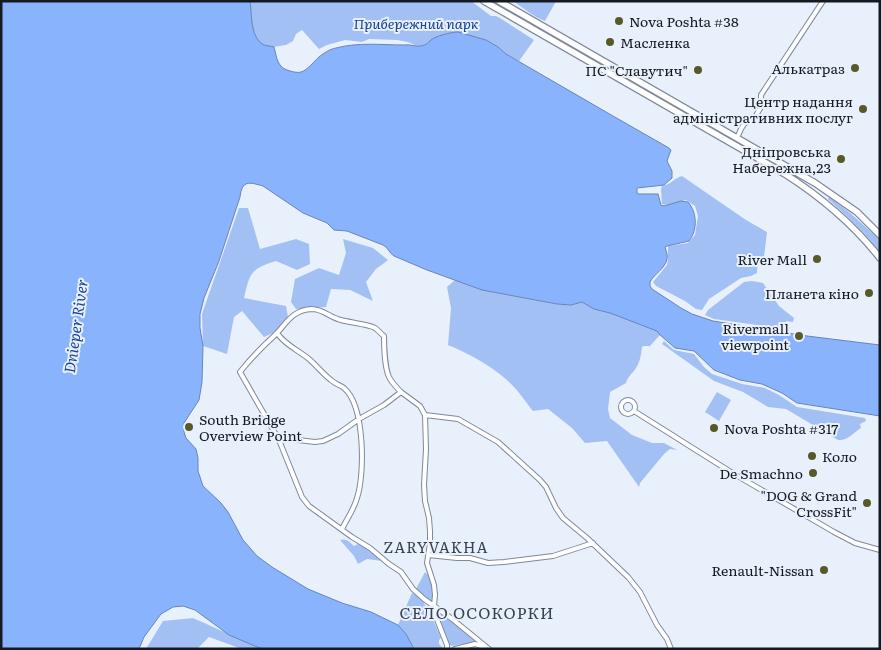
<svg xmlns="http://www.w3.org/2000/svg" width="881" height="650" font-family="Literata,serif">
  <style>
    .green { fill: #a3c0f4 }
    .water { fill: #8ab3fe; stroke: #6785bb }
    .lines { fill: none; stroke-linecap: round; stroke-linejoin: round }
    .street-casing { stroke: #7e899b; stroke-width: 6 }
    .secondary-casing { stroke: #7e899b; stroke-width: 8 }
    .street { stroke: #fff; stroke-width: 4 }
    .secondary { stroke: #fff; stroke-width: 5.5 }
    .poi-dot { fill: #575a27; stroke: #e8f0fc; stroke-width: 2 }
    .labels { text-anchor: middle; dominant-baseline: central; stroke-width: 4; stroke-linejoin: round; paint-order: stroke }
    .poi-label { font-size: 14px; fill: #151920; stroke: #e8f0fc; text-anchor: end }
    .park-label { font-size: 14px; font-style: italic; fill: #164196; stroke: #e8f0fc }
    .water-label { font-size: 15px; font-style: italic; fill: #194499; stroke: #e8f0fc }
    .neighbourhood-label { font-size: 15px; letter-spacing: 1px; fill: #394253; stroke: #e8f0fc }
    .quarter-label { font-size: 16px; letter-spacing: 1px; fill: #394253; stroke: #e8f0fc }
  </style>
  <rect width="100%" height="100%" fill="#e8f0fc"/>
  <path class="green" d="M229,1H471L491,16H496L500,18L534,40L519,61L506,54L498,47L486,40L448,33L432,39L428,43L421,46H417L408,42L397,40L369,39L362,42L345,40L327,45L319,49L302,30L296,34L293,41L286,45L274,47L264,62Z
    M513,1H556L545,21C532,16 525,9 513,1Z
    M682,176L746,220L767,232L764,257H758L757,273L751,276L741,278L709,299L702,310L696,309L685,301L656,286L653,282L667,265L668,259V246L688,243L695,235L698,216L695,206L686,200L666,205L662,204L661,189L662,186C672,184 674,178 682,176Z
    M829,197L849,212L879,239L880,240V252C865,232 847,216 828,199Z
    M239,208H248L260,249L296,239L309,244L310,264L297,270L276,261C251,269 250,272 244,298L286,306L288,317L273,333L264,337L242,311L234,317L227,354L203,346L202,314Z
    M343,239L373,248L388,260L376,269L366,282L373,301L350,290L331,289L326,307L296,309L291,302L295,279L319,268L339,275L346,253Z
    M455,280L483,290L556,304L571,305L582,302L594,309L610,313L657,331L660,335L650,346H644L642,347C641,355 640,362 636,368C632,374 628,376 626,383L610,392L608,409L610,418L632,435L652,443H664L677,450L670,449L664,454L640,483L639,487L607,441L585,443L572,428L548,409L533,411C525,401 517,389 508,381C492,366 468,353 448,345L451,308L447,287Z
    M752,281L763,283L779,306L794,318L793,322L786,321L785,329L714,319L705,315L708,310L744,282Z
    M664,341L674,350L694,354L704,367L712,374L742,384L765,388L779,395L797,407L865,418L866,421L860,424L861,428C854,432 848,441 838,440L786,409L768,407L743,392L714,381L662,344Z
    M717,392L731,400L719,421L705,412Z
    M340,540C346,538 350,542 354,546L358,544L361,545L377,556L382,561L367,559L358,564L354,556Z
    M425,572C433,579 435,593 432,603L416,589Z
    M412,593L421,598L424,603L436,626L441,638L439,640V644L444,649H414L406,634L398,625Z
    M442,614L448,617L477,643L462,644L452,646L448,644C448,634 440,626 440,616Z
    M193,618L262,649H242L209,637L197,649H146L163,621Z"/>
  <path class="water" d="M1,1H250C252,14 250,35 262,44C265,46 271,46 274,47C277,58 277,68 290,71C293,72 299,73 301,72C308,70 314,61 319,57C324,53 330,49 336,48C358,42 383,45 405,45C411,44 415,47 421,46C426,45 428,43 431,40C435,36 452,32 458,32L486,40L498,47L506,54L613,116L669,148L671,150L667,161L672,171V178L664,185L637,188V193L639,194H658L661,205L664,206L681,201L688,202C697,212 698,230 689,241L667,246L665,247C666,251 668,255 667,259C665,269 654,274 650,282V286L652,289L681,308L692,314L713,321L807,336L880,345V416L797,403L782,393L762,384L740,380L714,370L694,351L675,348L660,335L657,331L610,313L594,309L582,302L571,305L557,304L482,290L427,270L394,256C389,253 388,247 383,245L347,231L334,230L327,223L303,213L263,186C249,182 242,180 240,197L219,261L204,298L200,314V328L203,346L202,382L199,400L184,423V432L186,438L196,449L198,458V471L203,486L221,503L228,512L243,540L257,556L272,567L308,589L342,603L371,612L398,625L406,634L414,649H262L229,635L195,610L183,606L173,607L161,614L144,637L139,649H1Z"/>
  <g class="lines">
    <g class="street-casing">
      <path id="street" d="M737,138L741,129L744,124L755,117L761,107V95L823,1
        M277,333C285,345 298,350 309,359C317,366 323,374 331,380C335,384 340,385 344,388C365,406 365,474 357,498C354,509 347,519 342,529
        M401,392L420,406L425,415L458,419L498,442L540,480L546,487L556,508L563,518L587,538L628,577L640,592L657,625L667,639L671,649
        M621 407a7 7 0 1 1 14 0a7 7 0 1 1-14 0Z
        M634,411L734,474L834,532L855,543L880,550
        M425,415L426,449L424,485L425,501L429,518L430,531V543L427,563L434,585L435,595L434,606L451,618L489,649
        M279,440H298L315,442L323,441L338,434L359,419L384,405L401,392C397,388 392,383 389,377C385,368 384,346 384,336C381,334 378,330 375,328C371,325 348,322 341,320C331,318 323,309 312,309C292,310 287,323 275,335C263,346 251,358 240,372L279,440L302,497L309,506L352,537L370,548L389,564L401,572L413,589L424,599L434,606L436,617L447,645V649
        M428,555L457,558H470L488,563L504,562L553,556L593,543
        M455,649L475,644L484,647"/>
    </g>
    <g class="secondary-casing">
      <path id="secondary" d="M484,1L785,174C821,197 853,224 880,258
        M499,1L815,183L857,212L880,235"/>
    </g>
    <use href="#street" class="street"/>
    <use href="#secondary" class="secondary"/>
  </g>
  <g class="poi-dot">
    <circle cx="619" cy="21" r="5"/>
    <circle cx="610" cy="42" r="5"/>
    <circle cx="855" cy="68" r="5"/>
    <circle cx="698" cy="70" r="5"/>
    <circle cx="863" cy="109" r="5"/>
    <circle cx="841" cy="159" r="5"/>
    <circle cx="817" cy="259" r="5"/>
    <circle cx="869" cy="293" r="5"/>
    <circle cx="799" cy="336" r="5"/>
    <circle cx="189" cy="427" r="5"/>
    <circle cx="714" cy="428" r="5"/>
    <circle cx="812" cy="456" r="5"/>
    <circle cx="813" cy="473" r="5"/>
    <circle cx="867" cy="503" r="5"/>
    <circle cx="824" cy="570" r="5"/>
  </g>
  <g class="labels">
    <g class="poi-label">
      <text x="629" y="21" text-anchor="start">Nova Poshta #38</text>
      <text x="620" y="42" text-anchor="start">Масленка</text>
      <text x="845" y="68">Алькатраз</text>
      <text x="688" y="70">ПС "Славутич"</text>
      <text x="853" y="101">Центр надання<tspan x="853" dy="16">адміністративних послуг</tspan></text>
      <text x="831" y="151">Дніпровська<tspan x="831" dy="16">Набережна,23</tspan></text>
      <text x="807" y="259">River Mall</text>
      <text x="859" y="293">Планета кіно</text>
      <text x="789" y="328">Rivermall<tspan x="789" dy="16">viewpoint</tspan></text>
      <text x="199" y="419" text-anchor="start">South Bridge<tspan x="199" dy="16">Overview Point</tspan></text>
      <text x="724" y="428" text-anchor="start">Nova Poshta #317</text>
      <text x="822" y="456" text-anchor="start">Коло</text>
      <text x="803" y="473">De Smachno</text>
      <text x="857" y="495">"DOG &amp; Grand<tspan x="857" dy="16">CrossFit"</tspan></text>
      <text x="814" y="570">Renault-Nissan</text>
    </g>
    <g class="park-label">
      <text x="416" y="23">Прибережний парк</text>
    </g>
    <g class="water-label">
      <text transform="translate(75 326) rotate(-82)">Dnieper River</text>
    </g>
    <g class="neighbourhood-label">
      <text x="436" y="546">ZARYVAKHA</text>
    </g>
    <g class="quarter-label">
      <text x="477" y="612">СЕЛО ОСОКОРКИ</text>
    </g>
  </g>
  <rect width="881" height="650" fill="none" stroke="#151920" stroke-width="5"/>
</svg>
